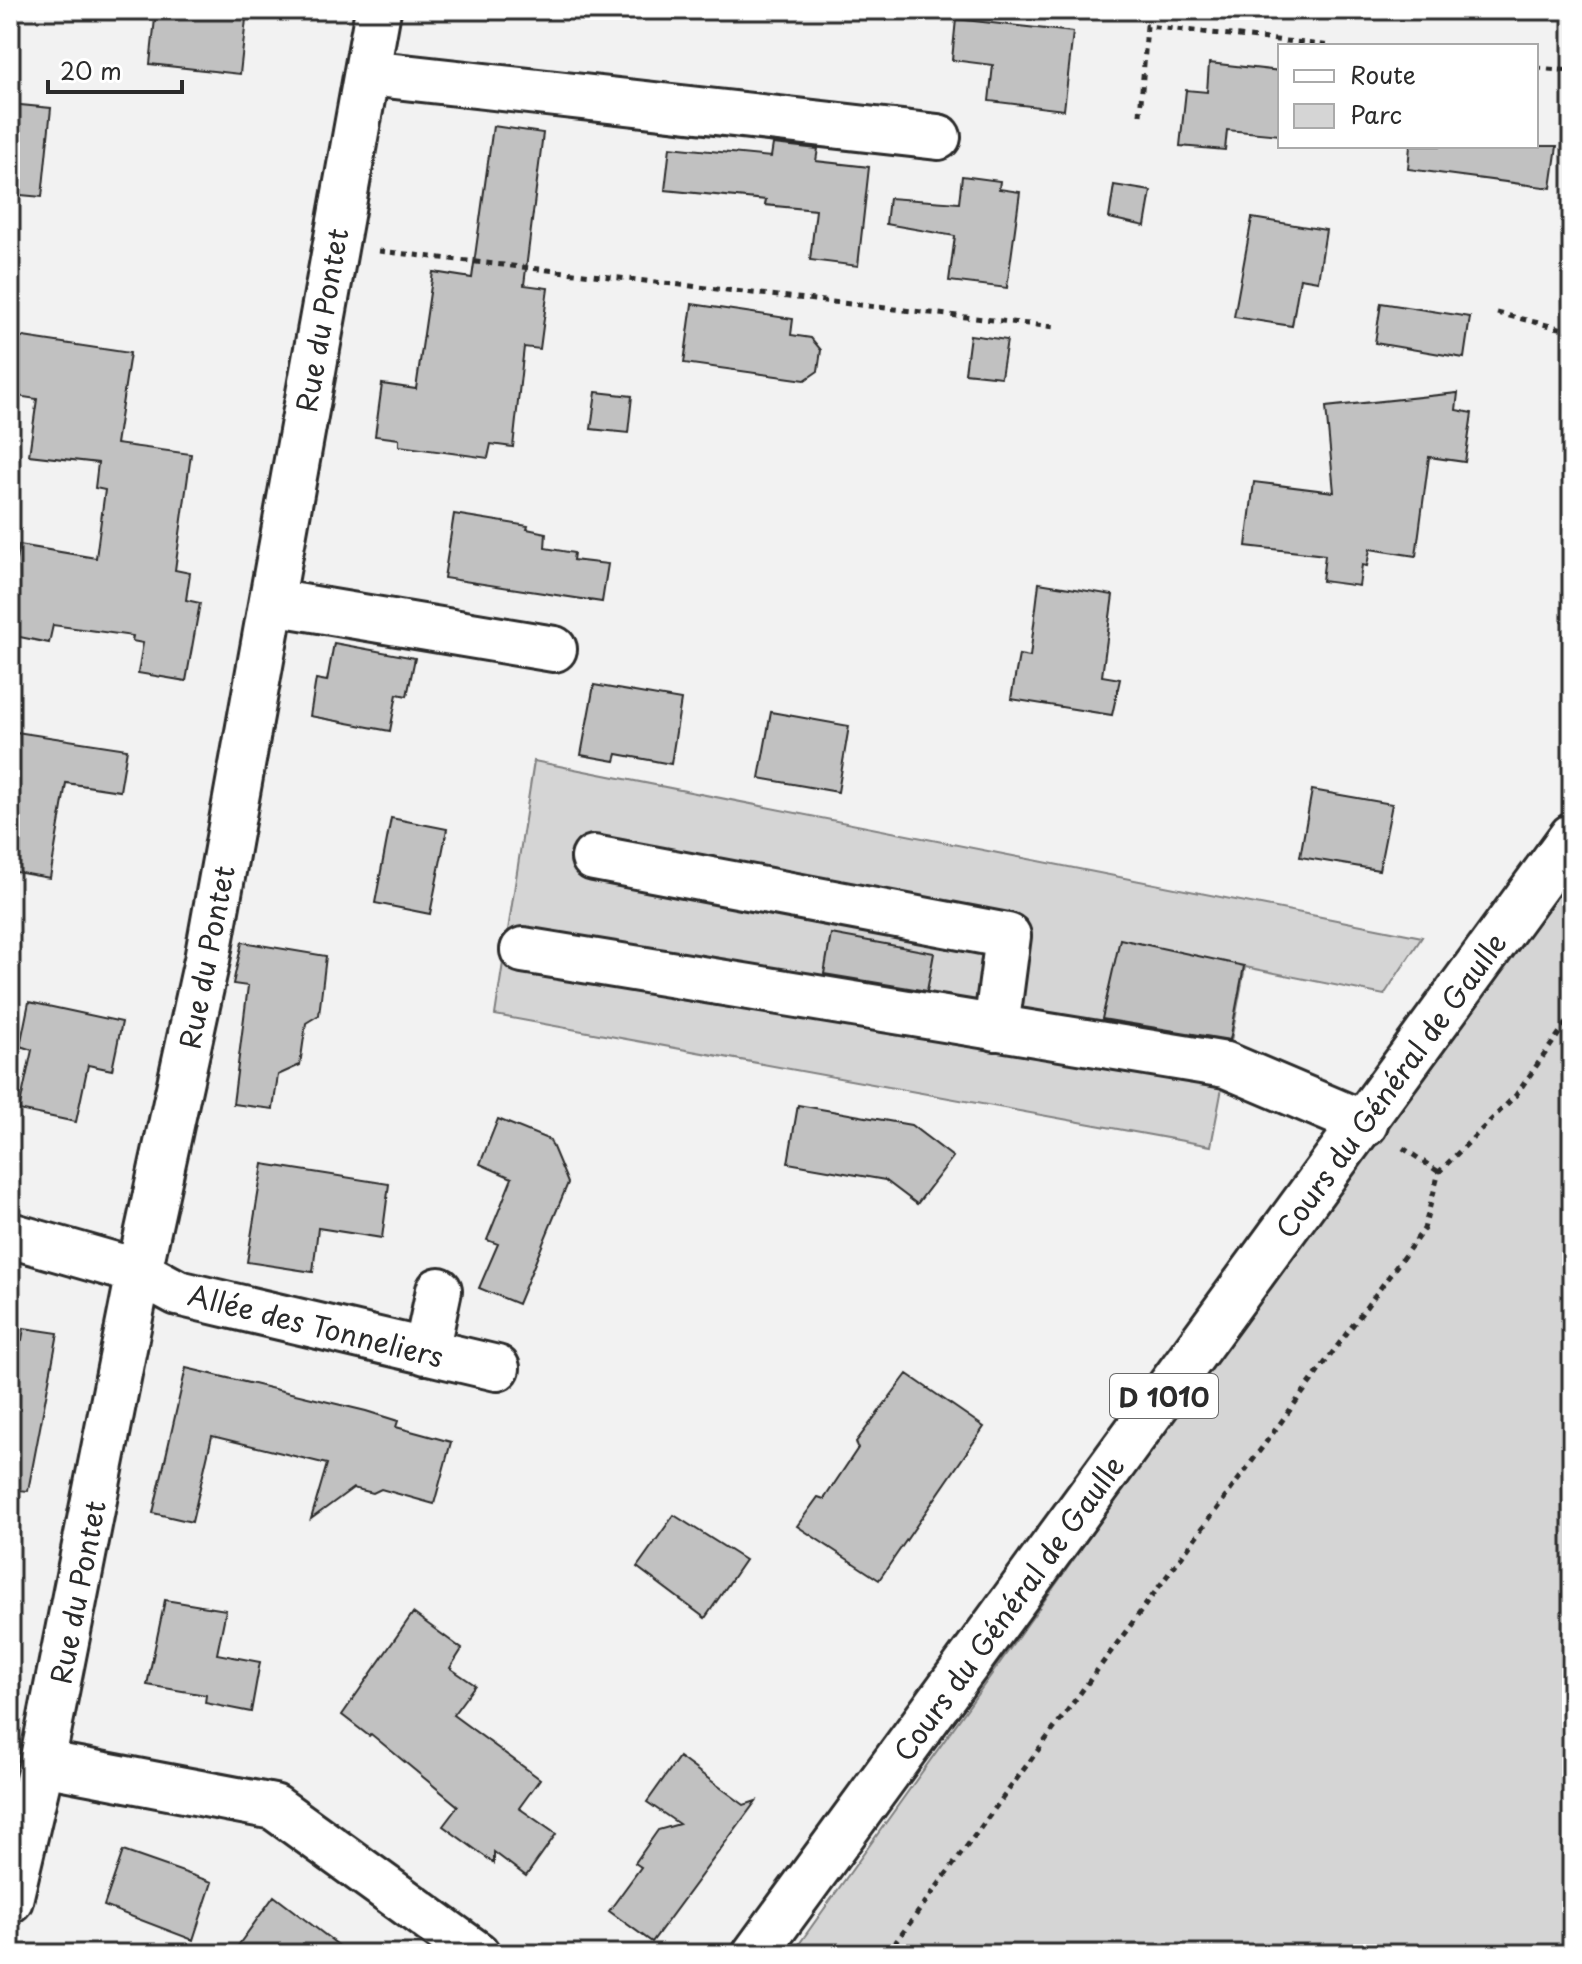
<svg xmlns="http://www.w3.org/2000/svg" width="1582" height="1964" font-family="'Playpen Sans',sans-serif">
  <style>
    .green { fill: #d5d5d5; stroke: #808080; stroke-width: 2 }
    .building { fill: #c1c1c1; stroke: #2b2b2b; stroke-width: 2 }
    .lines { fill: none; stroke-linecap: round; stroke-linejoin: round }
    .minor-casing { stroke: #2b2b2b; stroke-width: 50 }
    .major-casing { stroke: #2b2b2b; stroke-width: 50 }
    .path { stroke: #2b2b2b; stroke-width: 5; stroke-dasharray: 6 6; stroke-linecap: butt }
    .minor { stroke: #fff; stroke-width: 44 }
    .major { stroke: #fff; stroke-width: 44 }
    .labels { text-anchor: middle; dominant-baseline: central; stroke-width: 7; stroke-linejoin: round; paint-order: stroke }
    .shield { fill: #fff; stroke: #6b6b6b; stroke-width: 2 }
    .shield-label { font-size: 26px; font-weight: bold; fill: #2b2b2b }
    .street-label { font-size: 28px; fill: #2b2b2b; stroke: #fff }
  </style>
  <rect width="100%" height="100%" fill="#f2f2f2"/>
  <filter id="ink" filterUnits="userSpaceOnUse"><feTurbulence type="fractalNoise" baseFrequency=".0125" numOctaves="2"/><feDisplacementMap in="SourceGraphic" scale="16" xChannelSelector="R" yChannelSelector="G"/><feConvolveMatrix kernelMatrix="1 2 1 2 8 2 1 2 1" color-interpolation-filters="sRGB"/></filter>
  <g filter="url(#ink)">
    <path class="green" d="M534,761L1422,937L1384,995L1245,967L1211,1146L495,1015Z
      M1572,861V1954H792Z"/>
    <path class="building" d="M156,10H247L240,74L150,64Z
      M956,19L1073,32L1064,110L989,101L993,65L952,60Z
      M1209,63L1280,71V135L1227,130L1225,150L1180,146L1186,90L1207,92Z
      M10,104L51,108L42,197L10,194Z
      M493,126L543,133L524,285L548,288L540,349L524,347L513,447L491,444L488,458L399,446V439L375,436L382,384L416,389L433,272L472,278Z
      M773,144L818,149L816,161L869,167L858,266L810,260L816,210L765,205L766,200L665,190L670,147L771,157Z
      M1410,146H1557L1551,188L1408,169Z
      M962,176L1000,181L999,189L1020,192L1007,288L949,281L955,236L886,224L889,198L959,203Z
      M1114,185L1151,191L1145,226L1109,218Z
      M1252,218L1326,230L1318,281L1300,278L1292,326L1234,317Z
      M1381,303L1470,317L1464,358L1375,343Z
      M692,304L793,319L791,335L811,338L821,350L818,371L805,380L684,363Z
      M10,335L130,353L116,444L191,454L175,570L190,573L186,600L200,603L186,681L138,673L143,643L132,641L133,636L53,625L49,643L10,635V570L14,571L19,545L96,558L105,490L95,488L98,463L29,455L37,399L10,395Z
      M970,335L1007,340L1001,377L965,373Z
      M596,392L632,396L628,433L591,429Z
      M1458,393L1456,410L1472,413L1465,462L1429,457L1416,556L1370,549L1367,566L1362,565L1359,586L1322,581L1325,555L1246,546L1254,482L1334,492L1326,407Z
      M454,514L528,526L527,529L546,533L545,548L574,553L573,560L608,564L602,602L444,578Z
      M1039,583L1113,595L1102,676L1120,679L1112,715L1011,699L1019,655L1030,657Z
      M334,643L415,658L407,696L397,694L390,731L310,716L316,679L327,681Z
      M594,685L681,700L671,764L617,754L615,761L581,755Z
      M771,712L849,726L838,792L759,778Z
      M10,731L127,749L120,791L66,783L50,878L10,871Z
      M1312,790L1392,804L1379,870L1300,857Z
      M391,818L447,829L430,914L375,903Z
      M831,934L934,953L927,991L824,974Z
      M1120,939L1244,966L1230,1040L1102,1019Z
      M242,942L326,956L319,1015L306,1023L300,1065L278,1075L273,1109L233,1104L248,986L233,984Z
      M29,1002L122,1022L112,1070L88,1065L76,1122L19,1110L32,1050L20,1046Z
      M798,1105L911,1125L953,1157L917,1204L885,1180L788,1163Z
      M498,1119L550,1140L568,1183L518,1304L479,1288L498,1244L487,1240L512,1178L480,1164Z
      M263,1164L389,1184L382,1238L318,1228L313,1272L247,1262Z
      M24,1328L58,1333L28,1491L10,1489V1339L22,1340Z
      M186,1368L366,1411L398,1421L396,1427L451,1442L434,1504L381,1489L373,1493L353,1488L311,1519L327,1464L212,1436L192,1522L153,1513Z
      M907,1374L984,1427L879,1580L797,1526L818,1497L824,1499L858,1448L856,1442Z
      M674,1515L745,1560L705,1618L637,1567Z
      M165,1600L226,1610L217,1654L260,1662L251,1712L205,1703L206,1695L147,1685Z
      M413,1613L462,1649L450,1668L475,1685L453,1715L540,1779L519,1808L556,1834L526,1876L494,1852V1863L443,1826L458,1806L371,1734L369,1736L342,1715Z
      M679,1757L744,1805L756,1801L652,1942L609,1911L641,1867L635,1863L658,1830L679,1824L647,1802Z
      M123,1851L212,1882L193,1940L104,1906Z
      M274,1896L350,1954H232Z"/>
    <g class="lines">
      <g class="minor-casing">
        <path id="minor" d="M368,73L938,137
          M272,602L554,649
          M594,858L1008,936L996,1028
          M523,950L1226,1065L1365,1124
          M10,1235L139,1272L178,1293L497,1368
          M426,1352L439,1290
          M42,1763L274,1807L477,1954
          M10,1900L42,1763L139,1272L207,960L378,10"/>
      </g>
      <g class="major-casing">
        <path id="major" d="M755,1954L1572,836"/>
      </g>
      <path class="path" d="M1536,68L1572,71
        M1140,115L1147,26L1332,46
        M379,251L1055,327
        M1497,313L1572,331
        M1403,1148L1439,1172
        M887,1954L1424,1229L1439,1172L1516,1095L1572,1015"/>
      <use href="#minor" class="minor"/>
      <use href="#major" class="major"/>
    </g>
  </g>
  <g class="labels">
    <rect class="shield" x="1110" y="1374" width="108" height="44" rx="6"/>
    <g class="shield-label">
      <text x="1164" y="1396">D 1010</text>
    </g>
    <g class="street-label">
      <text transform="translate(321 320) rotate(-80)">Rue du Pontet</text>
      <text transform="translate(206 957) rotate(-79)">Rue du Pontet</text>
      <text transform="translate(1390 1085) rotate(-54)">Cours du Général de Gaulle</text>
      <text transform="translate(316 1325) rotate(14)">Allée des Tonneliers</text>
      <text transform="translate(77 1592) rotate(-79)">Rue du Pontet</text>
      <text transform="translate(1008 1608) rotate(-54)">Cours du Général de Gaulle</text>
    </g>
  </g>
  <rect width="1582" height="1964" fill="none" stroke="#fff" stroke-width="40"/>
  <rect x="20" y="20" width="1542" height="1924" fill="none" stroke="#2b2b2b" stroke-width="3" filter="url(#ink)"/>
  <rect x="1278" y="44" width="260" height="104" fill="#ffffff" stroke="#aaaaaa" stroke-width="2"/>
  <rect x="1294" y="70" width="40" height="12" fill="#ffffff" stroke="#aaaaaa" stroke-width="2"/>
  <text x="1350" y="84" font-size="24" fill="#2b2b2b">Route</text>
  <rect x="1294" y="104" width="40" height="24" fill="#d5d5d5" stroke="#aaaaaa" stroke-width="2"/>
  <text x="1350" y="124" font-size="24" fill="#2b2b2b">Parc</text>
  <path d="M48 80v12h134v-12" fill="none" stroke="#2b2b2b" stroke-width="4"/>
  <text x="60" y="80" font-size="24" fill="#2b2b2b" stroke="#ffffff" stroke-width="6" paint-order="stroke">20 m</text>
</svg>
